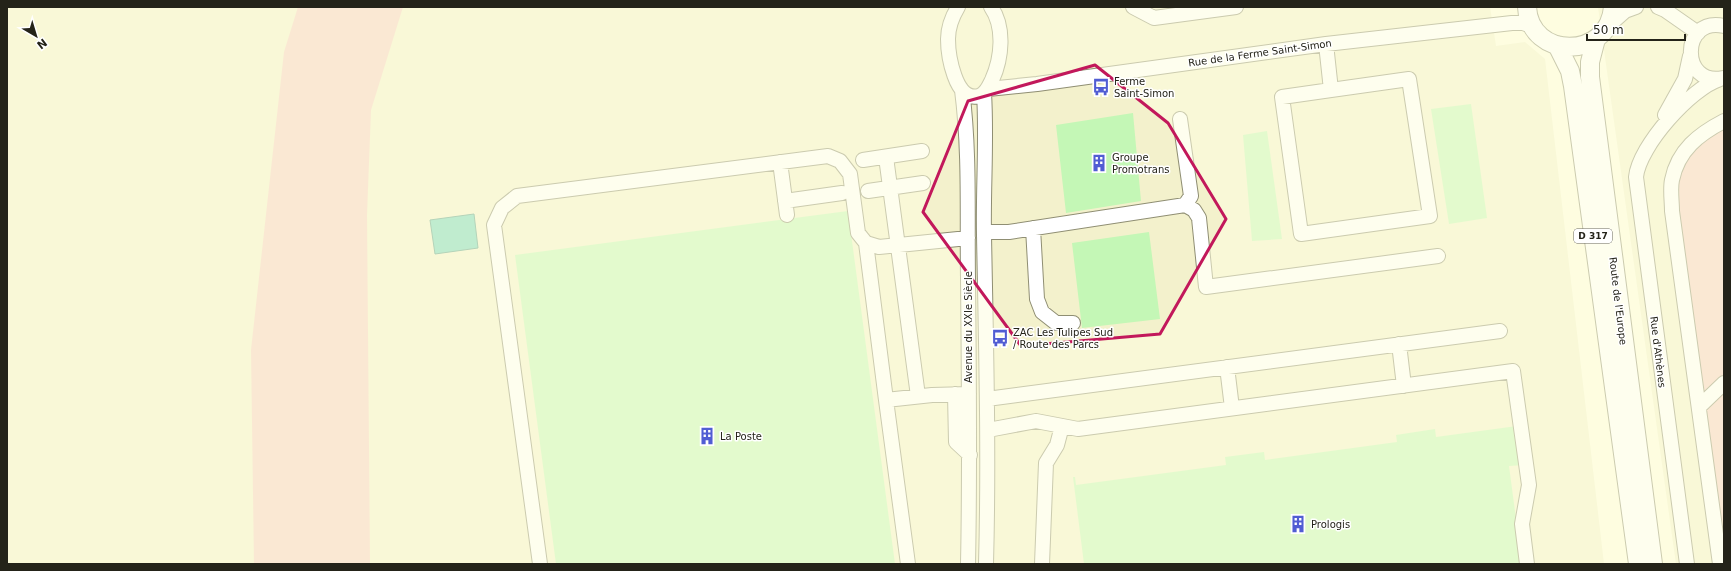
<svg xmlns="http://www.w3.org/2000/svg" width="1731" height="571" font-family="'DejaVu Sans',sans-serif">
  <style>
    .built { fill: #f3f1cc }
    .green { fill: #f6cfc3 }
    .water { fill: #76d7bb; stroke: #5da18a }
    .building { fill: #c4f7b6 }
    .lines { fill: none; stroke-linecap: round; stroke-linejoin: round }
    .minor-casing { stroke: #8f8e73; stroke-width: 16 }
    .major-casing { stroke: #8f8e73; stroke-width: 20 }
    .minor { stroke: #fff; stroke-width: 14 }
    .major { stroke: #fff; stroke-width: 18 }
    .marked { fill: none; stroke: #c2185b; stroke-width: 3; stroke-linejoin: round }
    .labels { text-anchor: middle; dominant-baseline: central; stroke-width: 3; stroke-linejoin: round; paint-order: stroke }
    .shield { fill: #fff; stroke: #66655e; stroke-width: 1 }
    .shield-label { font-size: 9px; font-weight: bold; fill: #242319 }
    .street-label { font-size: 10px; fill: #242319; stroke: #fff }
    .poi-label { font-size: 10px; fill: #242319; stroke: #fff; text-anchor: start }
  </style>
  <rect width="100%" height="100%" fill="#fefde0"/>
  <path class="built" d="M7,7H1490L1496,46L1525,42L1545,59L1604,564H7Z
    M1598,7H1724V564H1676Z"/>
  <path class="green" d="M298,7H403L371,110L367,215L370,564H254L251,350L284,52Z
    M1724,126V548L1676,196L1679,174L1691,151Z"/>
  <path class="water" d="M474,214L478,248L435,254L430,220Z"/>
  <path class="building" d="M1471,104L1487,218L1449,224L1431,109Z
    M1133,113L1141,201L1066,213L1056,125Z
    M1267,131L1282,239L1252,241L1243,135Z
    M848,211L895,564H556L515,255Z
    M1149,232L1160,319L1082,328L1072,243Z
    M1517,426L1524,465L1509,466L1522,564H1084L1073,477H1075L1076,485L1226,465L1225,457L1264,452L1265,460L1397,442L1396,435L1435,429L1436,437Z"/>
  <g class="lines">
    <g class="minor-casing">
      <path id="minor" d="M958,7C952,17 948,27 948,39C948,54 955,103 979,96C986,94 989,86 992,80C1002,58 1005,27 991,7
        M1133,7L1154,18L1236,7
        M1658,7L1665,10L1698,33
        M1607,27L1625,11L1636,7
        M1326,44L1331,90L1409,79L1430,216L1301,234L1282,97L1331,90
        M1723,78C1680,87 1680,16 1724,26
        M988,89L1037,84L1326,44L1512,23H1523L1532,26
        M962,90C970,152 967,216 968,278C969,374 970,469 968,564
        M984,93C987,140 983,187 984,235C986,344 989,454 986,564
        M1665,115L1685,79L1690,56
        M1180,119L1191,196L1185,205
        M886,157L918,396
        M863,160L922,151
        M780,162L787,215
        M868,191L923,183
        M785,201L842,193
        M1033,228L1037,299L1042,312L1056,323H1073
        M984,232H1009L1185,205L1194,210L1199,218L1206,287L1438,256
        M866,243L886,400
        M1399,344L1404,386
        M1227,367L1232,408
        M955,394L956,442L970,455
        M987,399L1500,331
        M1699,407L1724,383
        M988,430L1036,421L1078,429L1513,371L1529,485L1522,524L1527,564
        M540,564L494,225L502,208L517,196L828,156L840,161L850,174L858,233L866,243L879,247L968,238
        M908,564L886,400L932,395L969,394
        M1042,564L1046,463L1057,445L1062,426
        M1687,564L1636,177C1639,146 1691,88 1720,79
        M1720,564L1672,211C1672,201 1670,189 1672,180C1678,150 1699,134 1724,121"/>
    </g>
    <g class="major-casing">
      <path id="major" d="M1527,7C1530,60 1609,60 1613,7
        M1596,39L1590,62V77L1653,564
        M1557,45L1570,71L1573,86L1638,564"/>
    </g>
    <use href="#minor" class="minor"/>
    <use href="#major" class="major"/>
  </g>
  <path d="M0 0H1731V571H0ZM1095,65L1168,123L1226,219L1160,334L1021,346L923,212L968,101Z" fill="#fefde0" fill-opacity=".55" fill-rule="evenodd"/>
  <path class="marked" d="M1095,65L1168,123L1226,219L1160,334L1021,346L923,212L968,101Z"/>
  <defs>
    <g id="bus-bare" transform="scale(1.38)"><path d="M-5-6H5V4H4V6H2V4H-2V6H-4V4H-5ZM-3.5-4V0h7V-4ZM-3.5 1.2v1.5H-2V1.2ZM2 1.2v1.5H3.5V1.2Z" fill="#515dd3" stroke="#fff" stroke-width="2.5" paint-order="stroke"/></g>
    <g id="building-bare" transform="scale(1.38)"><path d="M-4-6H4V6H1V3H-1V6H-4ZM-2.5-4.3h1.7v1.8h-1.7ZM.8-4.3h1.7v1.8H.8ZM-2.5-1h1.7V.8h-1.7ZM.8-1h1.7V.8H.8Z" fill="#515dd3" stroke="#fff" stroke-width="2.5" paint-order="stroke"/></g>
  </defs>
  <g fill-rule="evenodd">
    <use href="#bus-bare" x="1101" y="87"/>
    <use href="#building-bare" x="1099" y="163"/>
    <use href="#bus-bare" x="1000" y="338"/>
    <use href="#building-bare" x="707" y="436"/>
    <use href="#building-bare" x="1298" y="524"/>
  </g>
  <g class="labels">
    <rect class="shield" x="1574" y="229" width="38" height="14" rx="3"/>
    <g class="shield-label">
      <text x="1593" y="236">D 317</text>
    </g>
    <g class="street-label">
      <text transform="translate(1260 53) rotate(-8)">Rue de la Ferme Saint-Simon</text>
      <text transform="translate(1618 301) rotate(83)">Route de l'Europe</text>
      <text transform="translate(968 327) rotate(-90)">Avenue du XXIe Siècle</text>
      <text transform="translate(1658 352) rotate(83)">Rue d'Athènes</text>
    </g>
    <g class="poi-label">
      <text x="1114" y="81">Ferme<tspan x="1114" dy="12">Saint-Simon</tspan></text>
      <text x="1112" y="157">Groupe<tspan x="1112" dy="12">Promotrans</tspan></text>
      <text x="1013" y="332">ZAC Les Tulipes Sud<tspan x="1013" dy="12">/ Route des Parcs</tspan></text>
      <text x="720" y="436">La Poste</text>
      <text x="1311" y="524">Prologis</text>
    </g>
  </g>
  <rect width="1731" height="571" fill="none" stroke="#242319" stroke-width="16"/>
  <g transform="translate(36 36) rotate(142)" stroke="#ffffff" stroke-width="3" paint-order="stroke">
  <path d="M0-3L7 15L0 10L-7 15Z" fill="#242319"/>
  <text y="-6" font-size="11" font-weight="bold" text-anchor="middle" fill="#242319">N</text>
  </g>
  <path d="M1587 34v6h98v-6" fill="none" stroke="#242319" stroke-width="2"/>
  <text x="1593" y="34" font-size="12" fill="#242319" stroke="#ffffff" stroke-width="3" paint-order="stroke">50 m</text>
</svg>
